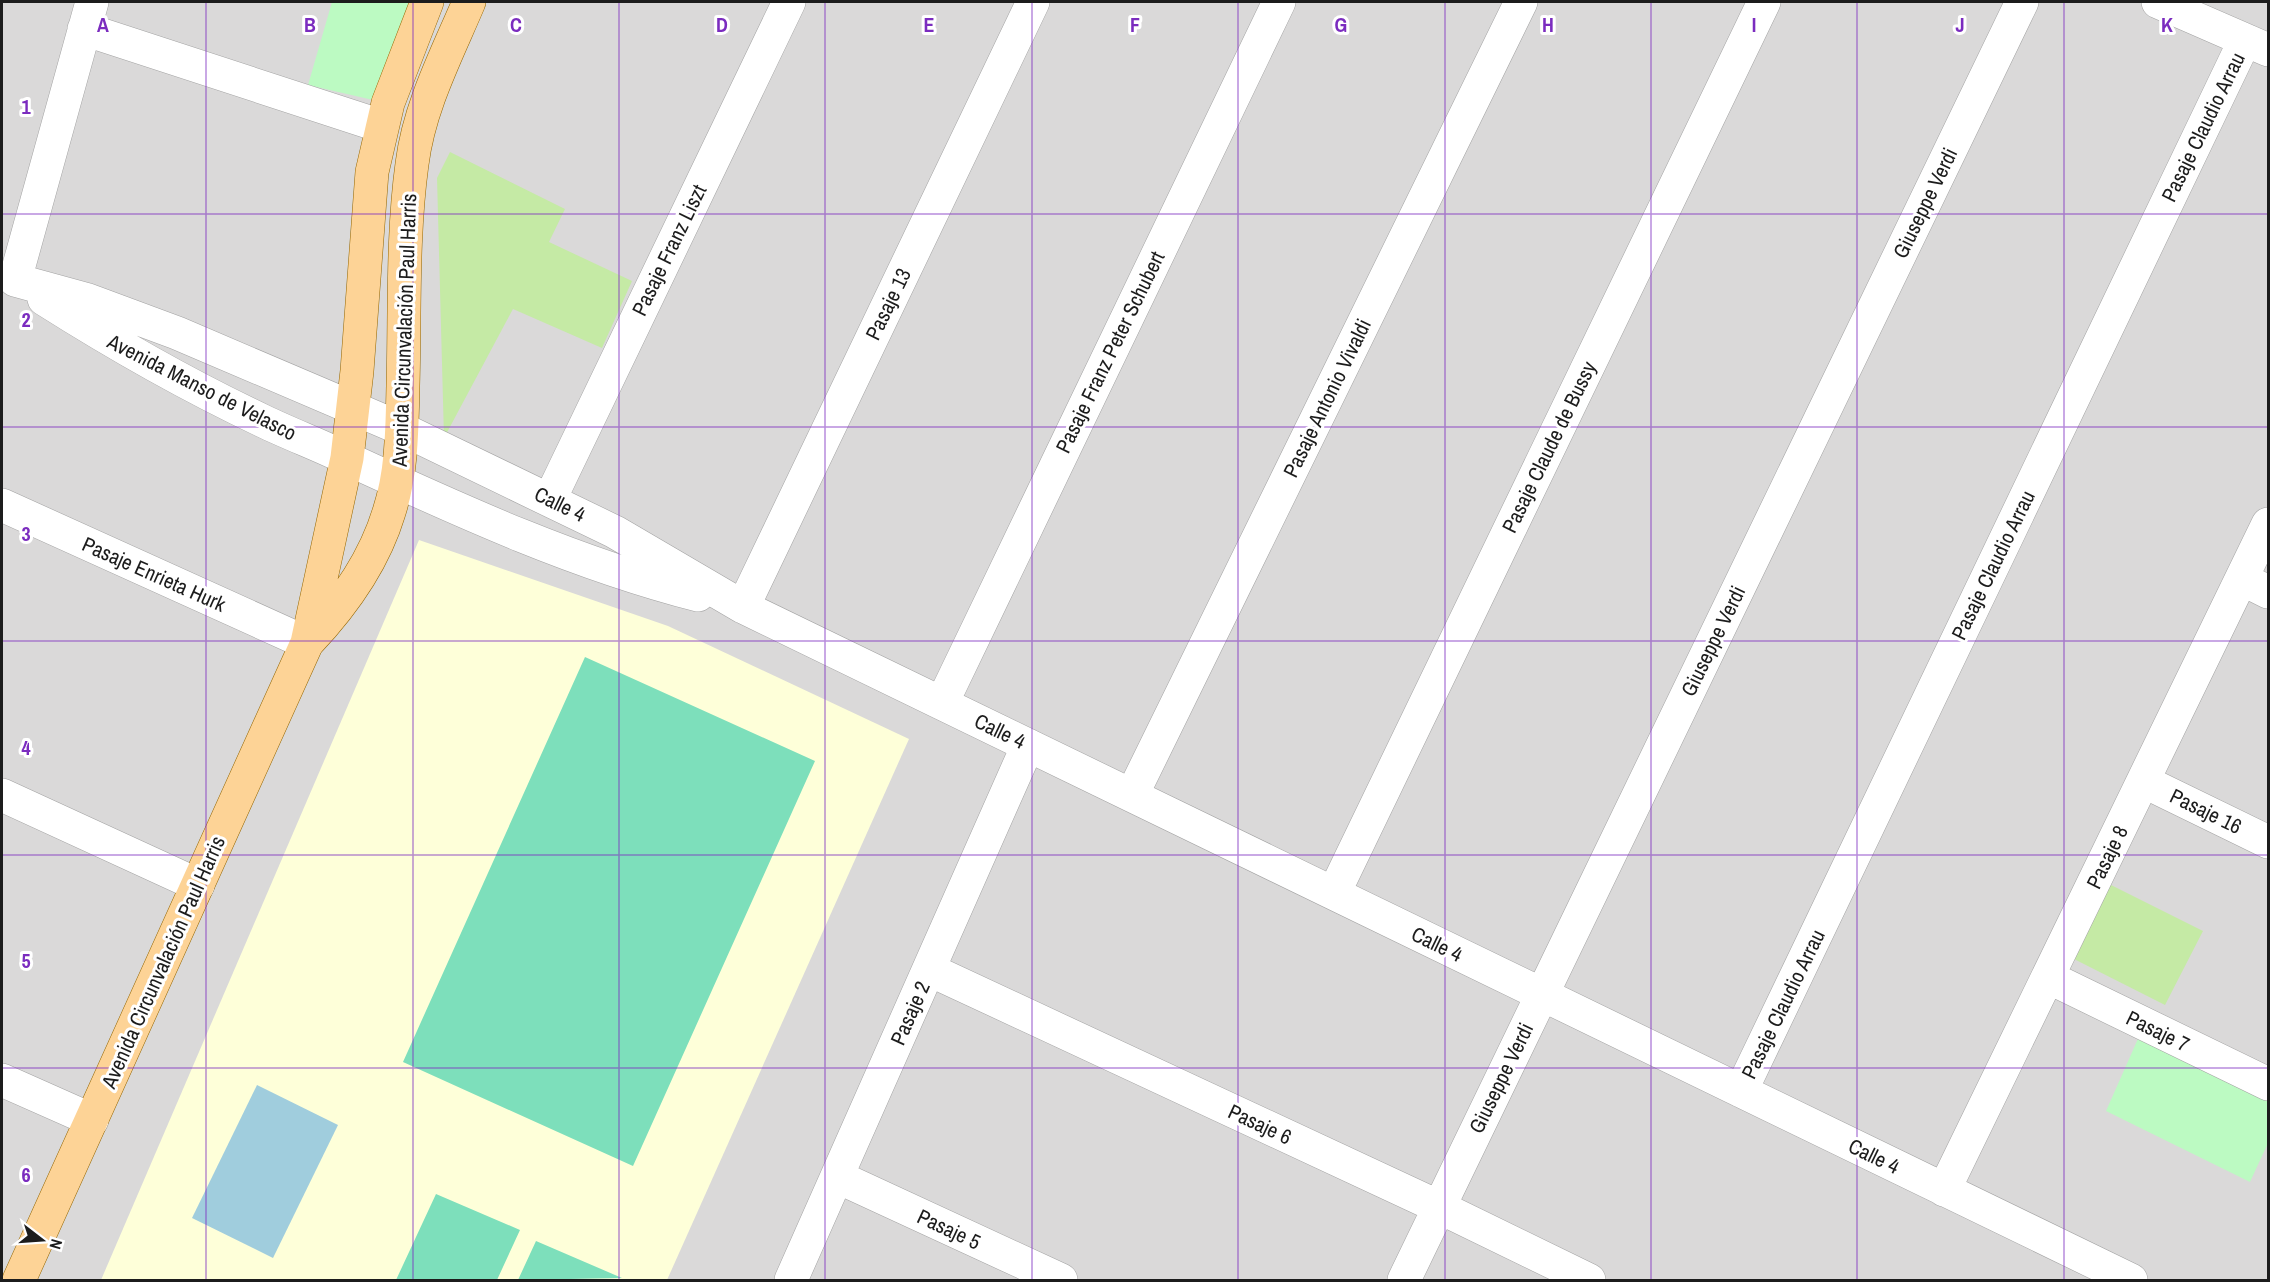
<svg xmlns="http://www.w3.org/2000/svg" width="2270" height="1282" font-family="'Archivo Narrow',sans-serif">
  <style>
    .residential { fill: #dad9d9 }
    .education { fill: #feffd9 }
    .grass { fill: #c5eaa5 }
    .park { fill: #bcfac2 }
    .pitch { fill: #7ddfbb }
    .water { fill: #a0cddd }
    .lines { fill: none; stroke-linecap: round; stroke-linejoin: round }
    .minor-casing { stroke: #a3a3a3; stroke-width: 34 }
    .major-casing { stroke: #946600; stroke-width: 34 }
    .minor { stroke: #fff; stroke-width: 33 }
    .major { stroke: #fdd396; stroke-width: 33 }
    .grid { fill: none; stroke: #7b2cbf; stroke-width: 1.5; stroke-opacity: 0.55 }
    .labels { text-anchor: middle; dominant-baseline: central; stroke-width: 6; stroke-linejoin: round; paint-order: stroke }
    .street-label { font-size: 21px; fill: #1c1c1c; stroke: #fff }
    .grid-label { font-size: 20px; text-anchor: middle; font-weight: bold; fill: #7b2cbf; stroke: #fff; stroke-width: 6; stroke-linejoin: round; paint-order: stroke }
  </style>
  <rect width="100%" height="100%" fill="#eeeae1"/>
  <path class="residential" d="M2,2H2268V1280H2Z"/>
  <path class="education" d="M419,540L668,626L909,739L667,1280H101Z"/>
  <path class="grass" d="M450,152L565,209L549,242L632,281L602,348L513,309L444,438L437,178Z
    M2107,883L2203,931L2165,1005L2070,957Z"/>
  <path class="park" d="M332,2H413L373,100L308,85Z
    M2141,1032L2268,1094V1143L2250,1182L2106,1111Z"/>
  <path class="pitch" d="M585,657L815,761L633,1166L403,1062Z
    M436,1194L520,1230L497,1280H396Z
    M536,1241L622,1278L518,1280Z"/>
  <path class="water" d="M257,1085L338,1125L273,1258L192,1218Z"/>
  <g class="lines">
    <g class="minor-casing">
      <path id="minor" d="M2158,2L2268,50
        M84,29L381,126
        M15,280L88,300L177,333L402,429L615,532L743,607L2131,1280
        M15,280L92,2
        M44,299C115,344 187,385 263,421C292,435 322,446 350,460C463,512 577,564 698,595
        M550,499L789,2
        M2,505L307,643
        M2242,579L2268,592
        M743,607L1033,2
        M942,703L1279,2
        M2143,781L2268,842
        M2,795L198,885
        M1132,795L1521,2
        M1334,893L1764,2
        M930,970L1439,1207L1589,1280
        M2048,977L2268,1084
        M2,1080L92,1120
        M1741,1091L2245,40
        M838,1177L1061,1280
        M1944,1190L2268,524
        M791,1280L1028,745
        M1404,1280L2022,2"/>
    </g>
    <g class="major-casing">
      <path id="major" d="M308,642C343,605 374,562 389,512C402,472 402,429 403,386C405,313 402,237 412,164C419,107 447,54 469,2
        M19,1280L307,643L347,458L357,371L372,172L388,103L427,2"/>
    </g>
    <use href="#minor" class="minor"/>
    <use href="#major" class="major"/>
  </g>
  <path class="grid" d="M206,2V1280M413,2V1280M619,2V1280M825,2V1280M1032,2V1280M1238,2V1280M1445,2V1280M1651,2V1280M1857,2V1280M2064,2V1280M2,214H2268M2,427H2268M2,641H2268M2,855H2268M2,1068H2268"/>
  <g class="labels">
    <g class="street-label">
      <text transform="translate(2203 127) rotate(-64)">Pasaje Claudio Arrau</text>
      <text transform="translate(1925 203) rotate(-64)">Giuseppe Verdi</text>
      <text transform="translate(669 250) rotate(-64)">Pasaje Franz Liszt</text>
      <text transform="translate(888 304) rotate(-64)">Pasaje 13</text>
      <text transform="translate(404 330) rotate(-88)">Avenida Circunvalación Paul Harris</text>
      <text transform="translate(1110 352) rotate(-64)">Pasaje Franz Peter Schubert</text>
      <text transform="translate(202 387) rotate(27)">Avenida Manso de Velasco</text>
      <text transform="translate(1327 398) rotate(-64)">Pasaje Antonio Vivaldi</text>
      <text transform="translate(1549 447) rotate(-64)">Pasaje Claude de Bussy</text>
      <text transform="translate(560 504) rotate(26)">Calle 4</text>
      <text transform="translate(1993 565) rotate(-64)">Pasaje Claudio Arrau</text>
      <text transform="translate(154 574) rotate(24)">Pasaje Enrieta Hurk</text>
      <text transform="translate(1713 641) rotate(-64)">Giuseppe Verdi</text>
      <text transform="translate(1000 731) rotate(26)">Calle 4</text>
      <text transform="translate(2206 811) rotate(26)">Pasaje 16</text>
      <text transform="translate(2107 857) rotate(-64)">Pasaje 8</text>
      <text transform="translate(1437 944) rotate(26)">Calle 4</text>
      <text transform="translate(163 962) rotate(-66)">Avenida Circunvalación Paul Harris</text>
      <text transform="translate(1783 1004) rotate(-64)">Pasaje Claudio Arrau</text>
      <text transform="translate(910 1013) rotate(-66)">Pasaje 2</text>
      <text transform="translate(2158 1031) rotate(26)">Pasaje 7</text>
      <text transform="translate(1501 1078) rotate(-64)">Giuseppe Verdi</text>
      <text transform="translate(1260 1124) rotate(25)">Pasaje 6</text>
      <text transform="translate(1874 1156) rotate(26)">Calle 4</text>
      <text transform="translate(949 1229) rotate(25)">Pasaje 5</text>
    </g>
  </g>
  <g class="grid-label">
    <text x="103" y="32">A</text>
    <text x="310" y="32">B</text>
    <text x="516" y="32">C</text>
    <text x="722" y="32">D</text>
    <text x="929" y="32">E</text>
    <text x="1135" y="32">F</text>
    <text x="1341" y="32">G</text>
    <text x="1548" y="32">H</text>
    <text x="1754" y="32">I</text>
    <text x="1960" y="32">J</text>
    <text x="2167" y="32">K</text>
    <text x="26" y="114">1</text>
    <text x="26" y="327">2</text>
    <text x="26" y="541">3</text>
    <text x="26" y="755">4</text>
    <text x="26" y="968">5</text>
    <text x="26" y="1182">6</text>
  </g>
  <rect width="2270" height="1282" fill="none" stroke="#1c1c1c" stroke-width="6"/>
  <g transform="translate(42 1240) rotate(107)" stroke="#ffffff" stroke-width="4.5" paint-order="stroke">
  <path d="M0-4.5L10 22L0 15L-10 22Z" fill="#1c1c1c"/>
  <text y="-9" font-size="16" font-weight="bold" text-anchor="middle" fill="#1c1c1c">N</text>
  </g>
</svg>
